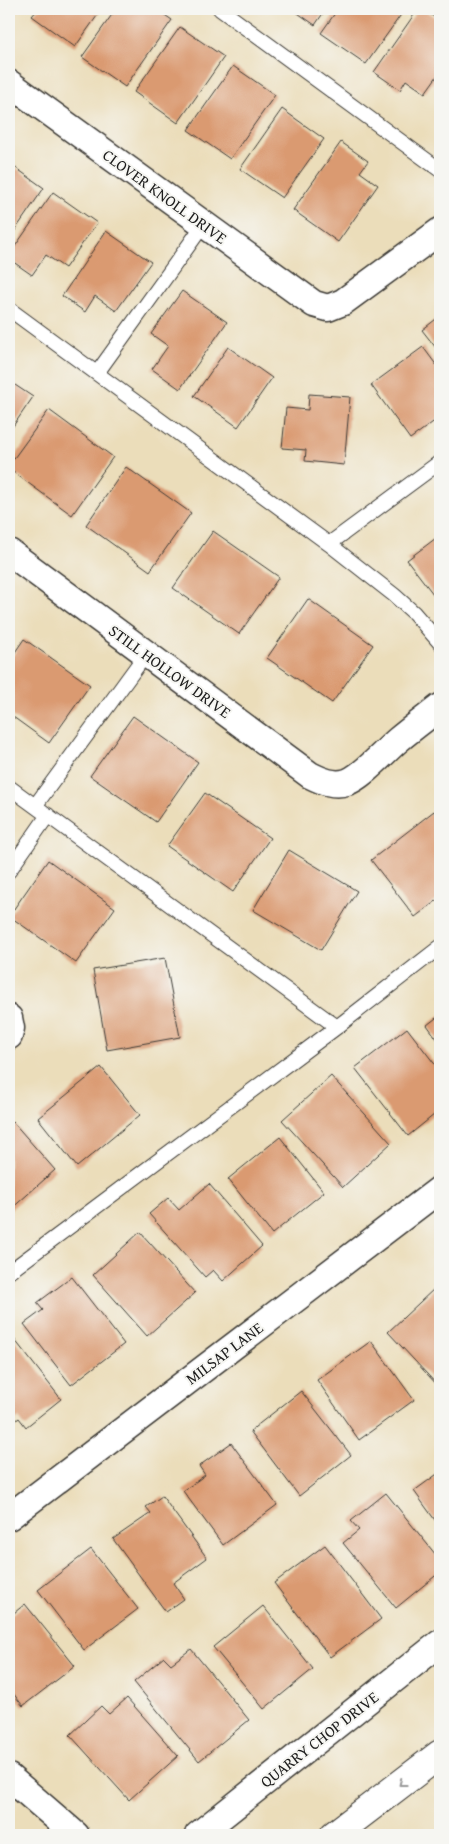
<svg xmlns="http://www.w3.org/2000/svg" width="449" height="1844" font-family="'Gentium Book Plus',serif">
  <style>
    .building { fill: #da9a71 }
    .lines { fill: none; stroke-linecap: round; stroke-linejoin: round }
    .lane-casing { stroke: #3b3934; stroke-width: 16 }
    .street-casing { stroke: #3b3934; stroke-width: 29 }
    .secondary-casing { stroke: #3b3934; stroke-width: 30 }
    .lane { stroke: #fff; stroke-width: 14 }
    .street { stroke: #fff; stroke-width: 26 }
    .secondary { stroke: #fff; stroke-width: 28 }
    .oneway { stroke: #999 }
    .labels { text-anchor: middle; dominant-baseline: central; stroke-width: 4; stroke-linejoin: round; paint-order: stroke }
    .street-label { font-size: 16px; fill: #1c1c1c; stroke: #f6f6f2 }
  </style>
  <rect width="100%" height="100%" fill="#f6f6f2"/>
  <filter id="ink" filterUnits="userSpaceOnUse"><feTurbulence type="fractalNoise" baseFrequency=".02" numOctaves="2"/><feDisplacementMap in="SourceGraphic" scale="10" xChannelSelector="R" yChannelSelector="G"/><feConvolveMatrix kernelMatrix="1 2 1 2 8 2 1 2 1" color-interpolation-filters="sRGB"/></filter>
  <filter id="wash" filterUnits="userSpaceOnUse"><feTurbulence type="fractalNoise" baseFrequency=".0096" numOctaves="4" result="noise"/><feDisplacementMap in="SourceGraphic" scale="20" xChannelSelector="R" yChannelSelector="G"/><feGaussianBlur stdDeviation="1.12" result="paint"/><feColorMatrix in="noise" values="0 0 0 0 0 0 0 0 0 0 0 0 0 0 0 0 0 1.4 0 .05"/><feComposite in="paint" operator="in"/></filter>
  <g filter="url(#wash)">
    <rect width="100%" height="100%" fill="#ebddba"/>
    <g id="blocks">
      <path class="building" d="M38,9H102L75,47L32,16Z
        M116,9H156L172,20L125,87L82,57Z
        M292,9H326L315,25Z
        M338,9H405L366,64L321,33Z
        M418,9H423L440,21V72L425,93L406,80L400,90L374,72Z
        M180,27L224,57L178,123L134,92Z
        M233,66L275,95L230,159L188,130Z
        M282,109L324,139L282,198L240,169Z
        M341,142L368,161L360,172L378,185L338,242L293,210Z
        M9,163L44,188L9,239Z
        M53,192L97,223L65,268L46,255L32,275L9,259V255Z
        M106,231L151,262L116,311L95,296L85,312L62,296Z
        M182,291L227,322L180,389L152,369L168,346L151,334Z
        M440,316V353L422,330Z
        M228,347L272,378L238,427L194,396Z
        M423,347L440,370V417L410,439L371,385Z
        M9,381L33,397L9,432Z
        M309,394L350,397L344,465L305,461L306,450L282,448L286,408L308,410Z
        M49,410L113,457L72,515L9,469V465Z
        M126,467L191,513L150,571L86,525Z
        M213,531L279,577L239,634L173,588Z
        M440,535V603L407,560Z
        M308,599L373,645L332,703L267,658Z
        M24,639L90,685L49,743L9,714V661Z
        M133,716L198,762L156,822L90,776Z
        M205,793L270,838L233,892L167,846Z
        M434,811L440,820V898L415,917L371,860Z
        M289,850L357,891L321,950L253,910Z
        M48,860L115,908L76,963L9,916Z
        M165,958L180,1037L107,1050L93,970Z
        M440,1015V1043L427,1025Z
        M407,1028L440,1071V1110L408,1136L355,1068Z
        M101,1067L140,1115L77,1167L38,1118Z
        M331,1076L391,1143L343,1187L282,1120Z
        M13,1122L55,1170L9,1211V1126Z
        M280,1137L324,1192L272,1234L228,1179Z
        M209,1184L262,1246L223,1281L213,1270L205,1277L149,1214L168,1198L179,1210Z
        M140,1232L195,1293L147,1336L93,1275Z
        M72,1277L124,1344L71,1385L24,1324L43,1310L37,1303Z
        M435,1288L440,1294V1388L388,1332Z
        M11,1335L61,1399L26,1427L19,1418L9,1426V1337Z
        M371,1341L414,1400L359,1440L317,1380Z
        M301,1391L351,1455L299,1496L250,1431Z
        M231,1443L277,1505L223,1545L183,1491L205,1475L199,1466Z
        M440,1472V1527L414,1491Z
        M386,1493L440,1560V1572L396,1608L343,1543L359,1530L351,1521Z
        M162,1496L207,1558L173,1583L184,1599L166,1612L113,1539L151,1513L146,1507Z
        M325,1545L381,1619L330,1657L274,1583Z
        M91,1549L138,1609L84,1650L38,1590Z
        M25,1604L75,1666L23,1706L9,1688V1617Z
        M263,1606L313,1669L264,1709L213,1647Z
        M191,1649L249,1720L199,1761L134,1682L164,1657L171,1664Z
        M127,1698L178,1756L129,1800L70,1735L101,1706L109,1714Z"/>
    </g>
  </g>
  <g filter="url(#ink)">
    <use href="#blocks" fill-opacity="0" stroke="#3b3934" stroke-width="1"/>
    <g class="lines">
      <g class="lane-casing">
        <path id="lane" d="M220,9L440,170
          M9,309L329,544L394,595L414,613L440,643
          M97,373L204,224
          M329,544L440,462
          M9,787L337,1027
          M35,806L146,654
          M9,871L48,815
          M9,1272L337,1027L440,947"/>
      </g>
      <g class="street-casing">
        <path id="street" d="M9,83L314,304L328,308L343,302L440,231
          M9,552L310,775C322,781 334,786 347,782C362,777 385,751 398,740C411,729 426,718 440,707
          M9,1018L11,1028L9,1036
          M9,1517L440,1189
          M9,1777L76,1835
          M198,1835L440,1643"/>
      </g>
      <g class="secondary-casing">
        <path id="secondary" d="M334,1835L440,1754"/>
      </g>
      <use href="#lane" class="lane"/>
      <use href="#street" class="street"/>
      <use href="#secondary" class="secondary"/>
    </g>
    <defs><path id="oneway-chevron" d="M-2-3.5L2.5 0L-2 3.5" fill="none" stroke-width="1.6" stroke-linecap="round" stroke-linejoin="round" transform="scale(1.25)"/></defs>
    <use class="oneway" href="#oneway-chevron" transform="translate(402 1783) rotate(142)"/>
  </g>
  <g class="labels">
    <g class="street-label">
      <text transform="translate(165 196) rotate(36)">CLOVER KNOLL DRIVE</text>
      <text transform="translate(170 671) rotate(36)">STILL HOLLOW DRIVE</text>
      <text transform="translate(224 1353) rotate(-37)">MILSAP LANE</text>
      <text transform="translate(319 1739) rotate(-38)">QUARRY CHOP DRIVE</text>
    </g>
  </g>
  <rect width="449" height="1844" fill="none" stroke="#f6f6f2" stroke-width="30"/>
</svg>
